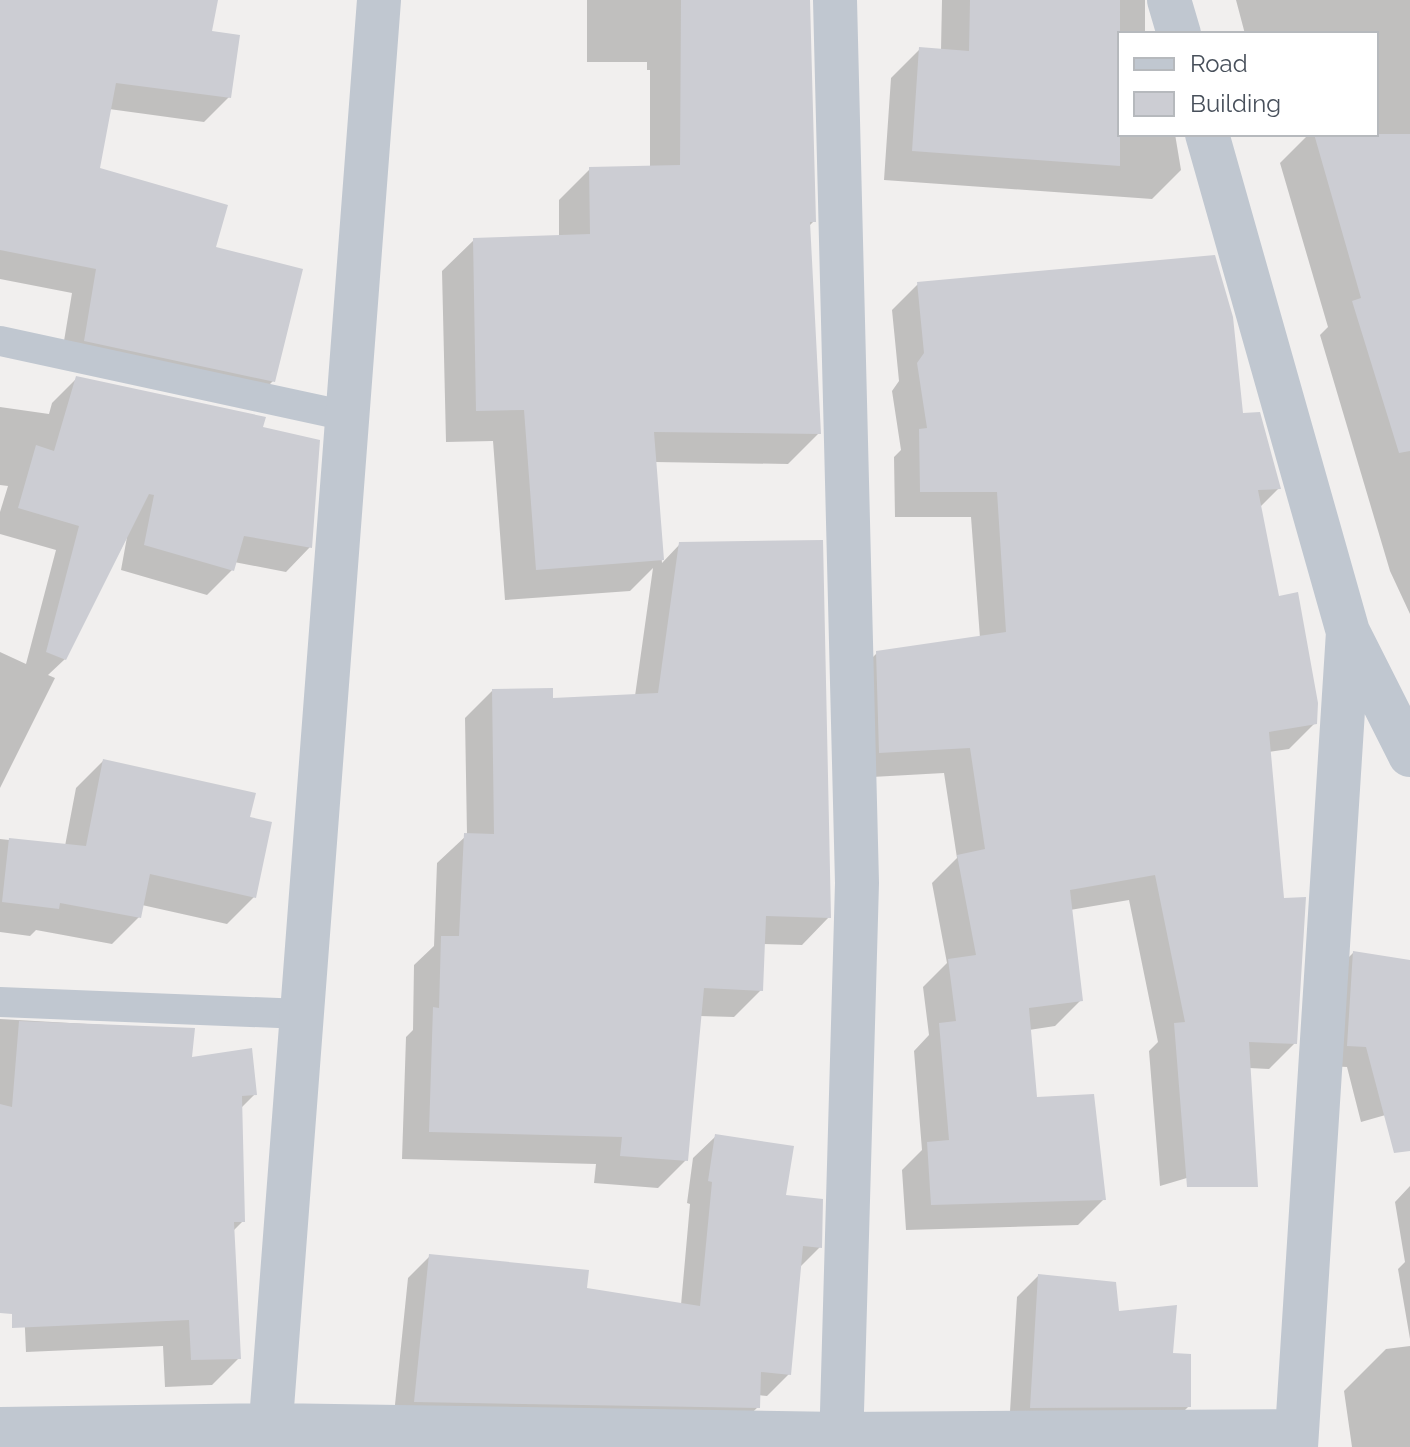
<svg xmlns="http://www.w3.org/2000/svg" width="1410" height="1447" font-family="Raleway,sans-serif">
	<rect width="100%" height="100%" fill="#f1efee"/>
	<path fill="#0003" d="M0 0H216L210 33 229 97 204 122 109 109 98 169 214 248 273 381 248 406 60 365 72 293 0 279Z
		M587 0H808L814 221 809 226 819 433 788 464 654 462 662 563 680 544 829 917 802 945 763 944 761 990 734 1017 699 1016 686 1160 658 1188 594 1183 596 1164 402 1159 406 1037 413 1030 414 965 434 946 437 863 467 835 465 718 492 691 551 700 635 696 653 568 630 591 505 600 493 441 446 442 442 271 474 240 559 237V200L590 169 650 168V70H647V62H587Z
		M942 0H1145V34H1120V134H1175L1181 170 1152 199 884 180 891 78 920 49 941 50Z
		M1236 0H1410V614L1390 571 1320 335 1328 327 1280 163 1309 134H1376V34H1245Z
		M918 284 1242 416 1279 488 1259 508 1277 598 1315 723 1289 749 1269 752 1295 1043 1269 1069 1249 1068 1227 1166 1160 1186 1149 1051 1158 1042 1129 900 1070 910 1081 1000 1055 1026 1029 1030 1035 1099 1104 1199 1078 1225 906 1230 902 1170 922 1150 914 1051 929 1035 923 987 947 963 932 883 957 858 944 773 854 778 851 679 877 653 980 638 971 517H895L894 457 901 450 892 391 899 381 892 310Z
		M77 378 261 428 310 547 286 572 234 562 232 570 207 595 121 570 127 537 65 659 48 675 55 678 0 788V652L26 664 56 550 0 534V512L8 486 0 485V407L49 414 52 403Z
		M103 761 248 818 254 897 227 924 142 905 139 917 112 944 36 930 30 936 0 932V839L65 846 76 788Z
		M1353 953 1410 962V1108L1361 1122 1347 1067 1328 1066 1333 973Z
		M0 1019 193 1030 190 1059 255 1094 240 1109 243 1221 233 1231 239 1358 212 1385 165 1387 163 1346 26 1352 17 1152 0 1235Z
		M716 1136 820 1247 799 1268 789 1374 767 1396 758 1395V1407L735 1429 393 1424 408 1278 430 1256 585 1290 681 1305 690 1204 687 1203 693 1158Z
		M1410 1186V1339L1398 1269 1405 1262 1395 1202Z
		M1038 1276 1118 1313 1171 1355 1189 1406 1168 1427 1009 1428 1017 1297Z
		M1410 1346V1447H1352L1344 1391 1386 1349Z"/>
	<path fill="#cccdd3" d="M0 0H218L212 31 240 35 231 98 116 83 100 168 228 205 216 247 303 269 275 382 84 341 96 269 0 250Z
		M681 0H810L816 222H810L821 434 654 432 664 560 536 570 524 410 476 411 473 238 590 234 589 167 680 165Z
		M970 0H1120V166L912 151 919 47 969 51Z
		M1314 134H1410V451L1399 453 1352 301 1361 298Z
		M1215 255 1233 317 1243 413 1260 412 1281 489 1258 490 1279 596 1298 592 1318 703 1317 724 1269 732 1284 898 1306 897 1297 1044 1249 1042 1258 1187H1187L1174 1023 1185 1022 1155 875 1070 890 1083 1001 1029 1008 1037 1097 1094 1094 1106 1200 931 1205 927 1142 949 1140 939 1023 956 1021 948 959 976 955 957 855 985 849 970 748 879 753 876 651 1006 632 997 492H920L919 429 927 428 917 363 924 353 917 282Z
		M76 376 266 417 263 427 320 440 312 548 244 536 234 571 144 545 154 495 149 494 66 660 46 652 79 526 18 508 36 445 54 451Z
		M823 540 831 918 766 916 763 991 704 988 688 1161 620 1156 622 1137 429 1132 433 1007 439 1008 441 936H459L464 833 494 834 492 689 553 688V698L658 693 679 542Z
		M103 759 256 793 250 817 272 822 256 898 150 874 141 918 60 903 59 909 2 902 9 838 86 846Z
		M1353 951 1410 960V1151L1394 1153 1366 1047 1347 1046Z
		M19 1021 195 1028 192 1057 252 1048 257 1095 242 1096 245 1222H234L241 1359 191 1360 189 1320 12 1328V1314L0 1313V1104L12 1107Z
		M715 1134 794 1146 786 1195 823 1199 822 1248 803 1246 791 1375 761 1372 760 1408 414 1402 429 1254 589 1270 587 1288 700 1306 712 1182 708 1181Z
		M1038 1274 1116 1282 1119 1311 1177 1305 1173 1353 1191 1354V1407L1030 1408Z"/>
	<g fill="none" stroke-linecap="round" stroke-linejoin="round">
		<path stroke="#c0c7d0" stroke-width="30" d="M0 341 347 416
			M0 1002 303 1014"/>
		<path stroke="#c0c7d0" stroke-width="44" d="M835 0 857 883 841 1447
			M1169 0 1179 34
			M1207 134 1348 632 1410 755
			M0 1429 271 1425 841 1434 1296 1431
			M269 1447 379 0
			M1296 1447 1348 632"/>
	</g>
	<rect x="1118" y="32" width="260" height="104" fill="#ffffff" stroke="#b6b9bd" stroke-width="2"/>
	<rect x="1134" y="58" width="40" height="12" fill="#c0c7d0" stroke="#b6b9bd" stroke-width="2"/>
	<text x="1190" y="72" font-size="24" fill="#48505b">Road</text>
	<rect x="1134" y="92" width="40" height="24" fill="#cccdd3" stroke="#b6b9bd" stroke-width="2"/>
	<text x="1190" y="112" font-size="24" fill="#48505b">Building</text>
</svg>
